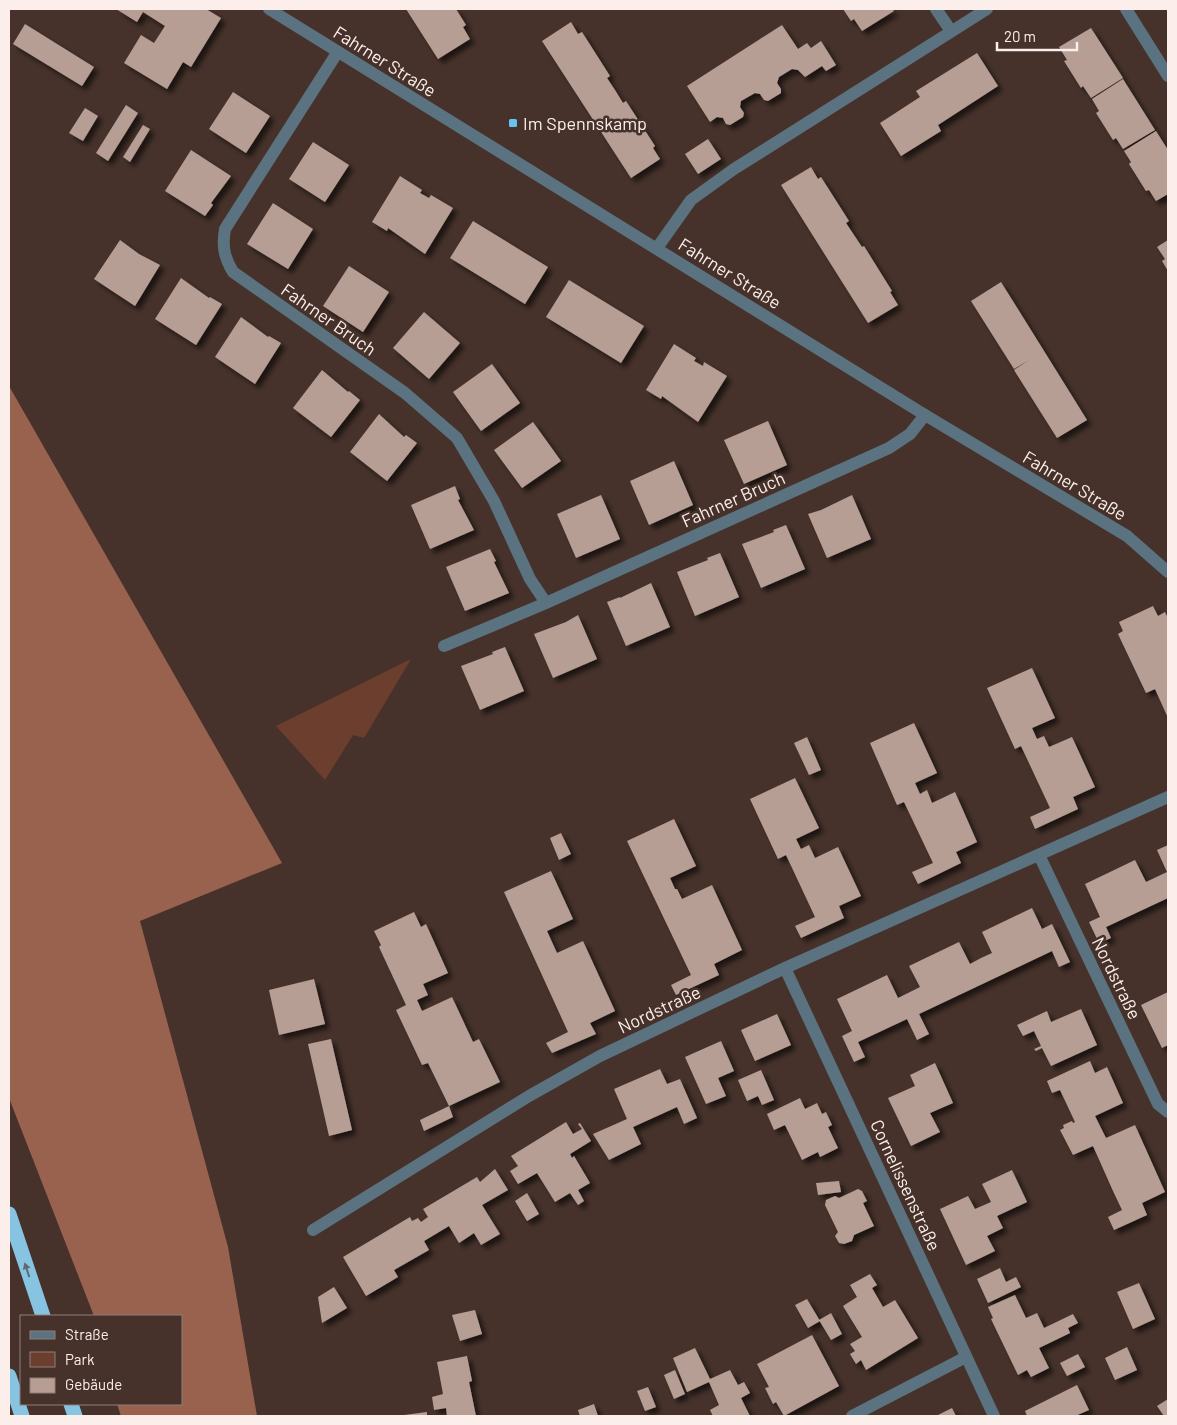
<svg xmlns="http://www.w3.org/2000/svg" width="1177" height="1425" font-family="Barlow,sans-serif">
	<defs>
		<filter id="shadow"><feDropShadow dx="4.5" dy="4.5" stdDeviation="2.5" flood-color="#0009"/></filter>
	</defs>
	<rect width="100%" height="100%" fill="#46322b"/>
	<path fill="#6c3e2e" d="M411 659 364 738 353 735 325 780 276 726Z"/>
	<path fill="#98624f" d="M9 386 282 863 140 921 228 1247 257 1416H121L117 1404H181V1316H94L9 1098Z"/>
	<path fill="#b69e95" filter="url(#shadow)" d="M116 9H206L221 18 191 67 183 62 167 89 124 63 141 35 154 43 165 26 143 12 137 22Z
		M406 9H456L466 25 463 27 470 39 438 59Z
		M843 9H893L894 11 862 31 854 19 851 21Z
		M571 22 578 34 582 32 610 76 607 78 615 90 623 103 626 101 655 146 653 148 660 159 631 178 542 41Z
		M25 24 94 67 82 86 13 44Z
		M782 25 798 49 807 43 811 48 821 41 836 65 826 71 822 66 805 77 798 70 792 69 779 77 777 83 781 89V93L768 101 764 100 760 94 755 93 741 101 740 107 744 113 743 117 730 125 726 124 723 118 717 117 710 122 687 86Z
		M1091 28 1123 78 1091 98 1083 86 1081 88 1064 61 1067 60 1059 47Z
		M977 53 998 86 938 125 941 131 901 156 880 123 920 97 916 91Z
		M1123 79 1155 130 1123 149 1116 138 1113 140 1096 113 1099 111 1092 99Z
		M233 92 270 116 246 153 209 129Z
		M126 105 138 113 108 161 96 153Z
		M85 108 98 116 83 141 69 133Z
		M143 125 150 129 130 162 123 157Z
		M1156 131 1168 150V194L1156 201 1149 190 1146 191 1129 164 1131 162 1124 151Z
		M708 139 721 159 698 174 685 154Z
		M313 142 349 165 325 202 289 179Z
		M191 150 231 176 211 203 213 205 205 216 165 191Z
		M811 167 818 179 821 177 849 221 846 223 862 247 864 246 892 291 890 292 898 305 868 323 781 185Z
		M400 176 422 190 420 193 429 198 431 195 453 208 425 254 388 228 387 231 372 222Z
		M273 203 313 229 288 269 247 244Z
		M473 221 548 267 525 304 450 258Z
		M120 240 139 254 160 265 135 306 94 279Z
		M1168 240V271L1162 261 1165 259 1157 247Z
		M349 266 389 292 363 332 323 306Z
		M181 278 209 298 210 297 222 304 196 345 155 319Z
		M569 280 644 326 621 363 546 317Z
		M1001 282 1087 420 1057 438 1014 370 1029 360 1014 369 971 301Z
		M424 312 460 343 429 379 393 348Z
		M241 317 268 337 269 336 281 343 255 384 215 357Z
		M674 344 696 358 694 361 703 366 704 362 727 376 698 422 662 396 661 399 646 390Z
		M492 364 520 403 481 431 453 392Z
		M322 370 348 392 349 391 360 400 331 437 293 408Z
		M379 414 404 437 406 435 417 443 387 481 350 452Z
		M768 421 787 465 744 484 724 440Z
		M533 422 561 461 522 488 494 450Z
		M674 461 693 505 649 525 630 481Z
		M455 486 460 499 458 500 474 530 430 549 411 505Z
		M601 495 620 539 576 558 557 514Z
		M852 495 871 539 827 558 808 514 821 510Z
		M786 525 805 569 761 588 742 544 774 532 773 530Z
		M490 549 496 561 494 562 509 593 465 611 446 567Z
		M720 553 739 597 695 616 677 572 708 560 707 558Z
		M651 583 670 627 626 646 607 602 620 597V598Z
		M1153 606 1158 616 1165 612 1168 618V718L1155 689 1146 693 1118 634 1123 631 1119 622Z
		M578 615 597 659 553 678 534 634 566 622Z
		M505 647 524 691 480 710 461 666 493 654 492 652Z
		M1032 668 1055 718 1032 728 1037 739 1044 736 1049 747 1072 737 1095 787 1073 797 1078 809 1035 829 1030 817 1050 808 1021 746 1015 749 987 688Z
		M914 723 937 773 915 783 920 794 927 790 932 803 955 792 977 842 956 852 961 863 918 884 912 872 933 863 904 802 897 805 870 743Z
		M807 737 821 770 809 775 794 743Z
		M795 778 819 828 796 839 801 849 809 845 815 858 838 847 861 896 839 906 844 918 801 938 795 926 815 917 786 855 778 859 750 799Z
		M674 819 696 866 670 878 675 889H677L682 899 712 885 742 950 714 964 719 975 676 995 671 985 691 975 627 841Z
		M561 833 571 854 559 860 550 838Z
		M1168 845V898L1106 927 1111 938 1099 943 1089 922 1100 917 1085 884 1135 860 1146 882 1167 872 1157 850Z
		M551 871 573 919 547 931 557 953 583 941 615 1011 590 1023 596 1034 552 1053 546 1043 568 1032 504 892Z
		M1032 908 1042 929 1052 924 1070 962 1059 967 1052 951 919 1014 929 1034 917 1040 907 1019 858 1042 865 1057 854 1062 842 1036 852 1031 837 999 887 975 898 998 920 987 909 966 959 942 970 964 981 958 992 953 982 932Z
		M414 912 421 927 426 924 448 973 423 984 428 995 417 1000 422 1011 452 997 473 1042 479 1039 500 1082 449 1106 428 1063 422 1065 396 1010 406 1005 379 947 381 945 374 931Z
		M314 979 325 1024 279 1035 269 990Z
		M1168 992V1045L1162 1048 1141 1005Z
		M1081 1009 1097 1045 1051 1066 1042 1048 1036 1051 1034 1049 1041 1046 1034 1031 1023 1036 1017 1025 1047 1011 1051 1022Z
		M777 1014 791 1045 755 1061 741 1030Z
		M331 1039 352 1130 329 1136 308 1044Z
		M721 1041 734 1071 718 1078 726 1096 706 1104 685 1057Z
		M1090 1061 1095 1073 1107 1067 1123 1103 1095 1116 1106 1138 1135 1125 1165 1192 1142 1203 1147 1215 1114 1230 1108 1217 1122 1210 1113 1191 1093 1146 1073 1155 1060 1130 1064 1128 1063 1125 1072 1121 1073 1123 1075 1122 1060 1090 1052 1093 1047 1081Z
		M935 1063 953 1103 930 1113 940 1132 911 1146 888 1098 915 1086 910 1075Z
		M660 1069 667 1084 680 1079 697 1118 684 1124 677 1107 633 1127 641 1144 609 1160 593 1134 627 1119 614 1089Z
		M761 1070 774 1100 762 1105 758 1096 747 1101 738 1080Z
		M800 1098 805 1109 817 1103 822 1114 826 1112 832 1125 828 1127 838 1148 820 1157 818 1152 802 1160 785 1125 774 1130 767 1114Z
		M449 1106 453 1117 424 1131 420 1120Z
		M566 1122 573 1134 582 1129 578 1124 580 1123 591 1141 570 1154 572 1158 574 1156 590 1183 578 1190 584 1201 578 1205 570 1193 555 1202 537 1173 518 1184 510 1171 518 1166 511 1156Z
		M495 1169 508 1190 482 1205 500 1234 481 1245 474 1233 459 1243 449 1226 424 1241 429 1250 394 1270 398 1277 366 1296 343 1257 410 1217 412 1221 418 1218 421 1222 428 1217 423 1209 477 1177 480 1182Z
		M1012 1170 1027 1202 997 1216 1003 1228 987 1236 995 1251 966 1265 940 1209 968 1196 975 1209 991 1202 982 1184Z
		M839 1181 841 1192 818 1195 816 1183Z
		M858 1189 862 1191 867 1201 863 1203 874 1226 854 1235 852 1241 844 1244 839 1243 835 1236 838 1232 825 1205 826 1200 835 1196 839 1198Z
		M527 1193 539 1214 527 1221 515 1201Z
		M1000 1268 1006 1282 1016 1277 1021 1287 988 1303 977 1279Z
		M870 1274 877 1285 872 1288 883 1307 895 1300 918 1338 866 1370 861 1360 856 1364 850 1354 855 1351 850 1344 862 1337 843 1306 857 1297 850 1285Z
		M1139 1283 1155 1319 1133 1329 1117 1292Z
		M334 1287 347 1308 322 1323 318 1297Z
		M1015 1295 1026 1318 1037 1313 1044 1328 1073 1314 1078 1323 1068 1328 1070 1333 1039 1348 1049 1368 1031 1377 1027 1370 1018 1375 991 1319 993 1318 988 1307Z
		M807 1299 820 1321 808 1328 795 1305Z
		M475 1310 482 1334 460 1341 452 1315Z
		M831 1313 842 1334 831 1340 819 1320Z
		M812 1335 839 1386 784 1416 776 1402 773 1404 765 1388 769 1387 757 1364Z
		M1127 1347 1137 1370 1115 1380 1105 1358Z
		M695 1348 710 1379 730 1370 738 1385 744 1382 750 1393 741 1398 750 1416H713L710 1410 719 1405 709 1382 687 1392 673 1358Z
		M1078 1354 1085 1367 1067 1376 1060 1363Z
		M467 1356 472 1381 469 1382 476 1416H447L446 1408 434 1410 432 1397 443 1394 437 1362Z
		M675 1370 685 1394 674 1399 664 1375Z
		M1077 1385 1089 1410 1075 1416H1027L1025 1411Z
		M648 1387 656 1407 645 1411 637 1391Z
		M1168 1399V1416H1164L1157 1406Z
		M594 1404 598 1416H580L578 1410Z
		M952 1408 956 1416H936Z
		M427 1412V1416H404V1415Z"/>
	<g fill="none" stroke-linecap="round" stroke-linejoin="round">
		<path stroke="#5b7380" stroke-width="12" d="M936 9 951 31
			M1126 9 1168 76
			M337 53 225 229C222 246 224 257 233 272L405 393 457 438 494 501 530 579 546 603 889 448 910 434 925 415
			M657 248 691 200 734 169 987 9
			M444 646 546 603
			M1039 855 1158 1104 1168 1112
			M785 968 994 1416
			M313 1230 529 1096 600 1056 785 968 1168 797
			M852 1416 966 1357"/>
		<path stroke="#5b7380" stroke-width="12" d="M269 9 925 415 1127 536 1168 572"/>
		<path stroke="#87c4e2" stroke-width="15" d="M9 1214 43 1316
			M9 1376 22 1416
			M71 1404 75 1416"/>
	</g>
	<defs><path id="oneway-solid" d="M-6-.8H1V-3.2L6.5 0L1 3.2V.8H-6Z" transform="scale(1.25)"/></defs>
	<use fill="#606c74" href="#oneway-solid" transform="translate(27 1270) rotate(-108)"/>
	<rect fill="#67c4f0" stroke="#46322b" stroke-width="2" x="508" y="118" width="10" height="10" rx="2.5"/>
	<g text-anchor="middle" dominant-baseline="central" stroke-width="5" stroke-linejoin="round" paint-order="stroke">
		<g font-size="18" fill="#fcefeb" stroke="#46322b">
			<text transform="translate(385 61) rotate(32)">Fahrner Straße</text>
			<text transform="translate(730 273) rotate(32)">Fahrner Straße</text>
			<text transform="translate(329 319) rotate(35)">Fahrner Bruch</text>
			<text transform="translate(1075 485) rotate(31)">Fahrner Straße</text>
			<text transform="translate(733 499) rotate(-24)">Fahrner Bruch</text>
			<text transform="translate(1117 978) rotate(64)">Nordstraße</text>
			<text transform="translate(659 1009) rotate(-25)">Nordstraße</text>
			<text transform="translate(906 1185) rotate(65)">Cornelissenstraße</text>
		</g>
		<g font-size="18" fill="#fcefeb" stroke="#46322b" text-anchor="start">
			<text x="523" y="123">Im Spennskamp</text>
		</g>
	</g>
	<rect width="1177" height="1425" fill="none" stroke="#fcefeb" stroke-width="20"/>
	<rect x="20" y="1315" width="162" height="90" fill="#46322b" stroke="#8f7e78"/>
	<rect x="30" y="1331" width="25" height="8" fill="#5b7380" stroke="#8f7e78"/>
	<text x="65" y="1340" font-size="15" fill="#fcefeb">Straße</text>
	<rect x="30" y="1352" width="25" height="15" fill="#6c3e2e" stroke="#8f7e78"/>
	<text x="65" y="1365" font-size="15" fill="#fcefeb">Park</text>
	<rect x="30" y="1378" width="25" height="15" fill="#b69e95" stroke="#8f7e78"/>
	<text x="65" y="1390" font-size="15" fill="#fcefeb">Gebäude</text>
	<path d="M997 42v8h80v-8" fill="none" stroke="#fcefeb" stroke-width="2.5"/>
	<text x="1004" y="42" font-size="15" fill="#fcefeb" stroke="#46322b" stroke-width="4" paint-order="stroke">20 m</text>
</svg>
